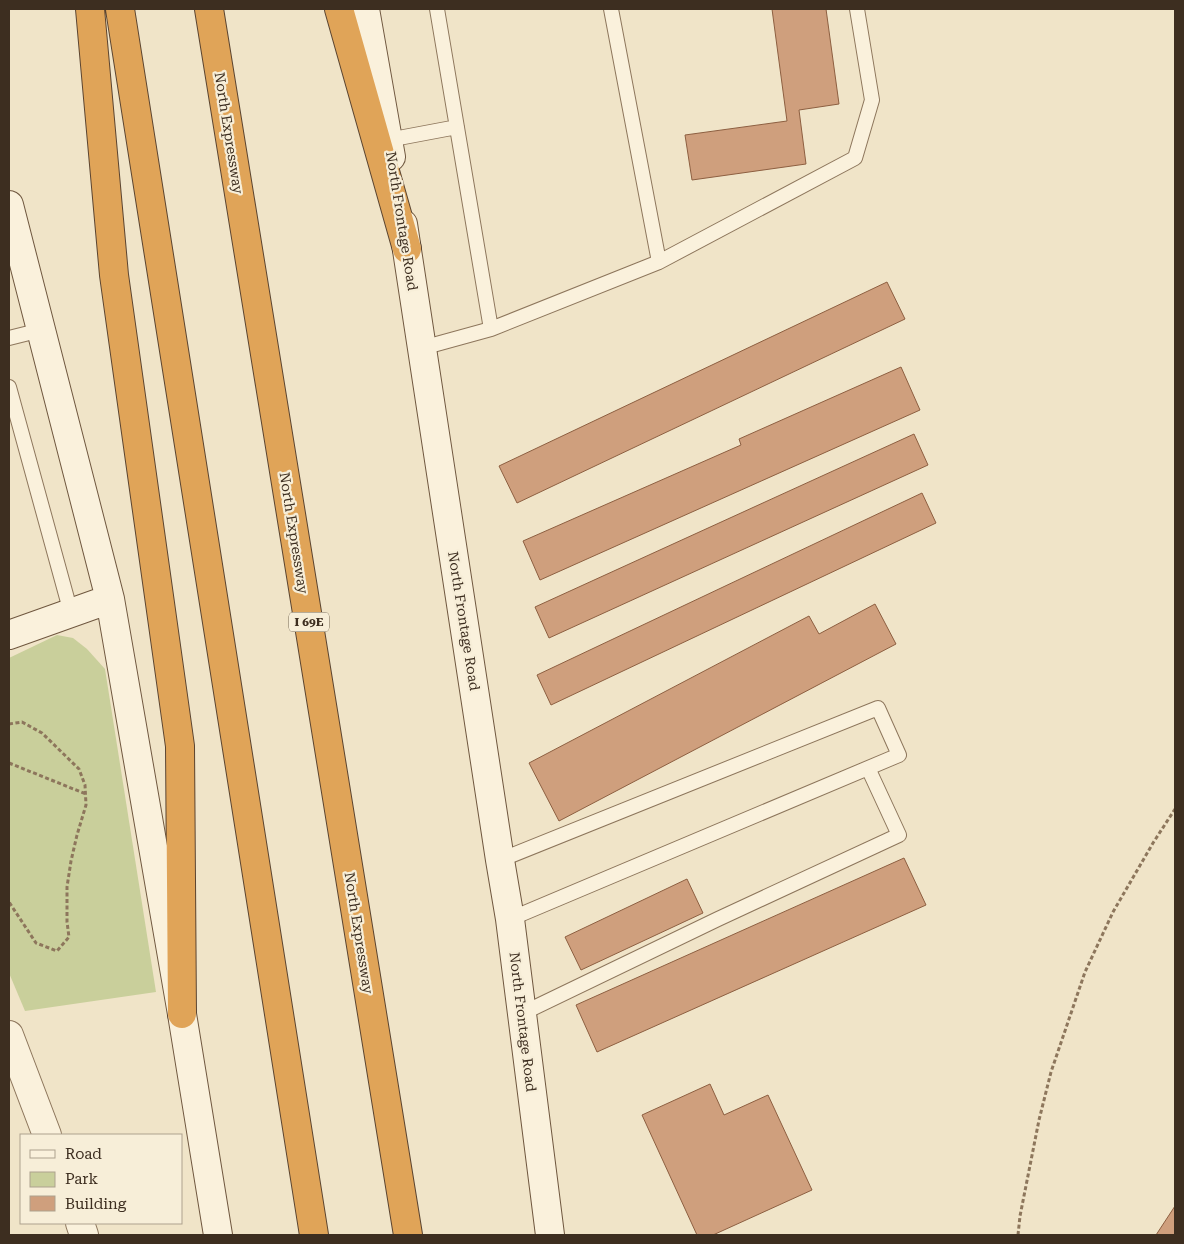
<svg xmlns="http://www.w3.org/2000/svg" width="1184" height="1244" font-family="'Roboto Serif',serif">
	<rect width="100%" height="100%" fill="#f0e4c8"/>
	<path fill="#c9cf9b" d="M57 635 73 638 87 649 105 669 156 992 25 1011 9 973V658Z"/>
	<path fill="#cf9f7d" stroke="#8d5f41" d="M772 9H826L839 104 799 110 806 164 692 180 685 135 787 121Z
		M887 282 905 319 517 503 499 466Z
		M901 367 920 410 540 580 523 541 741 445 739 439Z
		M914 434 928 465 549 638 535 607Z
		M922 493 936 523 551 705 537 675Z
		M875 604 896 644 559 821 529 763 809 616 819 634Z
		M904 858 926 905 597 1052 576 1005Z
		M687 879 703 913 581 970 565 937Z
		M710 1084 724 1115 768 1095 812 1190 713 1235H697L642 1115Z
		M1175 1206V1235H1156Z"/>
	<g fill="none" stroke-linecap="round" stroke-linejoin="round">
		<g stroke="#8d765c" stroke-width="16">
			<path id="lane" d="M437 9 491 329 659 262 611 9
				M388 140 457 127
				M659 262 855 158 872 100 857 9
				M9 338 41 330
				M422 348 491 329
				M9 387 71 613
				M500 860 878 708 899 755 510 919
				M521 1014 718 919 899 835 868 768"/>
		</g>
		<g stroke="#8d765c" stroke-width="30">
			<path id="street" d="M9 1035 47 1135
				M80 1223 84 1235"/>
		</g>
		<g stroke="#6f573f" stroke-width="30">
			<path id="secondary" d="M365 9 391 157
				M9 205 110 599 182 1014 218 1235
				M403 224 500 860 510 919 550 1235
				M9 635 110 599"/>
		</g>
		<g stroke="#5b4430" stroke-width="30">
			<path id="highway" d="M90 9 114 275 180 746 182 1014
				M120 9 314 1235
				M209 9 408 1235
				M339 9 407 249"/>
		</g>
		<path stroke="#8d765c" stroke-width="3" stroke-dasharray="4 2.5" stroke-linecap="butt" d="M9 724 22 722 42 733 79 769 85 785 86 805 77 835 71 861 67 887V922L69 937 57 951 36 943 9 902
			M9 763 86 794
			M1018 1235 1020 1216 1039 1120 1051 1072 1085 972 1113 912 1153 843 1175 809"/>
		<use href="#lane" stroke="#faf1dc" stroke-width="14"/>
		<use href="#street" stroke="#faf1dc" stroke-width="28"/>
		<use href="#secondary" stroke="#faf1dc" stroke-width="28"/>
		<use href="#highway" stroke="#e0a458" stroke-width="28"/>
	</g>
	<g text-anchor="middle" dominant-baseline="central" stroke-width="4.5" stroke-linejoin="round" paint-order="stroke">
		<rect fill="#f7eed8" stroke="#756857" stroke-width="1" x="289" y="612.5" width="40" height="19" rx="4"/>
		<g font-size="12" font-weight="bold" fill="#3d2e20">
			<text x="309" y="622">I 69E</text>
		</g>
		<g font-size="14" fill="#3d2e20" stroke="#f7eed8">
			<text transform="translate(229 133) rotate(81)">North Expressway</text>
			<text transform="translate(402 221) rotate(81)">North Frontage Road</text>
			<text transform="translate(294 533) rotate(81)">North Expressway</text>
			<text transform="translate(464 621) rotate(81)">North Frontage Road</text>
			<text transform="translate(359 933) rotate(81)">North Expressway</text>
			<text transform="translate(523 1022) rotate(83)">North Frontage Road</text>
		</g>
	</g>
	<rect width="1184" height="1244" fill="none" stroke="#3d2e20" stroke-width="20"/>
	<rect x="20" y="1134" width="162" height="90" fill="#f7eed8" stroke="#ada18e"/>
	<rect x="30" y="1150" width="25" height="8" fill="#faf1dc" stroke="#ada18e"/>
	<text x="65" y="1159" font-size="15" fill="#3d2e20">Road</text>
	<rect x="30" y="1172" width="25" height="15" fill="#c9cf9b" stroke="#ada18e"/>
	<text x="65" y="1184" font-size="15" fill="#3d2e20">Park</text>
	<rect x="30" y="1196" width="25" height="15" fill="#cf9f7d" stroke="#ada18e"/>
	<text x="65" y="1209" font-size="15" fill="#3d2e20">Building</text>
</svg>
